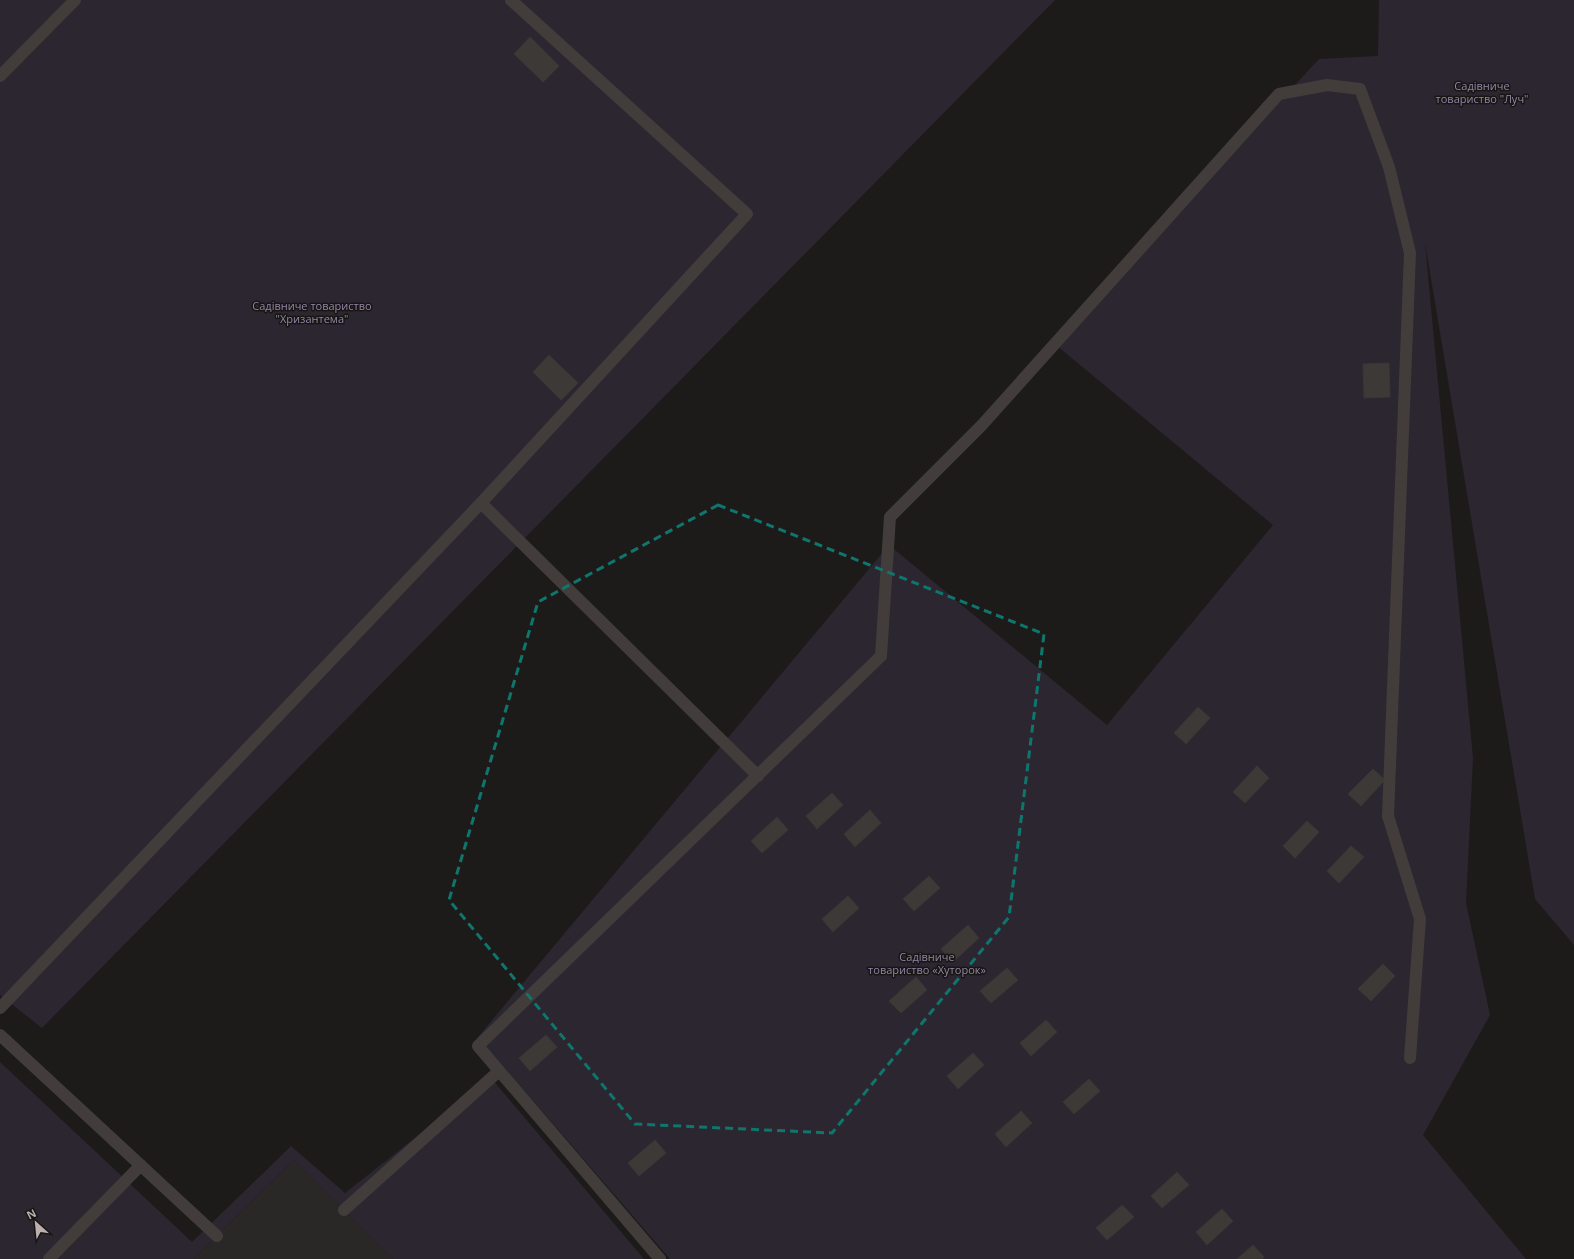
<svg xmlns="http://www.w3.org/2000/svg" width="1574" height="1259" font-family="'Open Sans',sans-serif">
	<rect width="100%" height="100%" fill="#1d1b1a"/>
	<path fill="#2a2826" d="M294 1160 393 1259H193Z"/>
	<path fill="#2c2630" d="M0 0H1055L42 1028 0 995Z
		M1379 0H1574V945L1535 899 1425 243 1473 758 1466 903 1490 1015 1423 1135 1526 1259H670L478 1037 889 545 1107 725 1273 525 1056 345 1319 59 1378 56Z
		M0 1062 192 1242 291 1146 345 1193 491 1078 644 1259H393L294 1160 193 1259H0Z"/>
	<path fill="#3c3937" stroke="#393634" d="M530 37 559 66 543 82 514 54Z
		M549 355 578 383 561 400 533 372Z
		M1389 363 1390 397 1364 398 1363 364Z
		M1198 707 1210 718 1186 744 1174 733Z
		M1257 766 1269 778 1245 803 1233 792Z
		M1373 769 1385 780 1361 806 1348 794Z
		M832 793 843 805 817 829 806 816Z
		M870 810 881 823 855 847 844 834Z
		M777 817 788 830 762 853 751 841Z
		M1307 821 1319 832 1295 858 1283 846Z
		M1351 846 1364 857 1339 883 1327 871Z
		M929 876 940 888 914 911 903 899Z
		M848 896 859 908 833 932 822 919Z
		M968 925 979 938 953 962 941 949Z
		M1383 964 1395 976 1371 1001 1358 989Z
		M1007 968 1018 980 991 1003 980 991Z
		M916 977 927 990 901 1013 889 1001Z
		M1046 1020 1057 1032 1031 1056 1020 1043Z
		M546 1035 557 1047 530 1071 519 1058Z
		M973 1053 984 1065 958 1089 947 1076Z
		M1089 1079 1100 1091 1074 1114 1063 1102Z
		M1021 1111 1032 1123 1006 1147 995 1134Z
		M655 1140 666 1153 639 1176 628 1163Z
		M1177 1172 1189 1185 1162 1208 1151 1196Z
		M1122 1205 1134 1217 1107 1240 1096 1228Z
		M1222 1209 1233 1221 1207 1245 1196 1232Z
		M1253 1245 1264 1257 1262 1259H1237Z"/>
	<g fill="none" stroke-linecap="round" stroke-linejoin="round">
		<path stroke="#423d3b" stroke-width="12" d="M0 76 75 0
			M481 503 758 776
			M0 1008 481 503 747 214 511 0
			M0 1035 217 1236
			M344 1210 499 1071
			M49 1259 141 1165
			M660 1259 478 1046 881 656 890 517 982 425 1279 94 1327 85 1360 89 1389 167 1410 253 1388 816 1420 919 1410 1058"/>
	</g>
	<path fill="none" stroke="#0f766e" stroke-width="3" stroke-dasharray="8 5" stroke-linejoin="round" d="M718 505 1044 634 1009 917 832 1133 635 1124 449 900 538 602Z"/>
	<g text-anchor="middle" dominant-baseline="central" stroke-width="3" stroke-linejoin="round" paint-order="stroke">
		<g font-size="11" fill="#9585a6" stroke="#181615">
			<text x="1482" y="85">Садівниче<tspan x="1482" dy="13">товариство "Луч"</tspan></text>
			<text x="312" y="305">Садівниче товариство<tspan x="312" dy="13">"Хризантема"</tspan></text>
			<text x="927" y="956">Садівниче<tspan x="927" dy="13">товариство «Хуторок»</tspan></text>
		</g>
	</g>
	<g transform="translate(36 1223) rotate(333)" stroke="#181615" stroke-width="3" paint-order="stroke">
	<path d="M0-3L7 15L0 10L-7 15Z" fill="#bcafad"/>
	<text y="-6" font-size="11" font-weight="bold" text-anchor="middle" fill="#bcafad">N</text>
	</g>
</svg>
